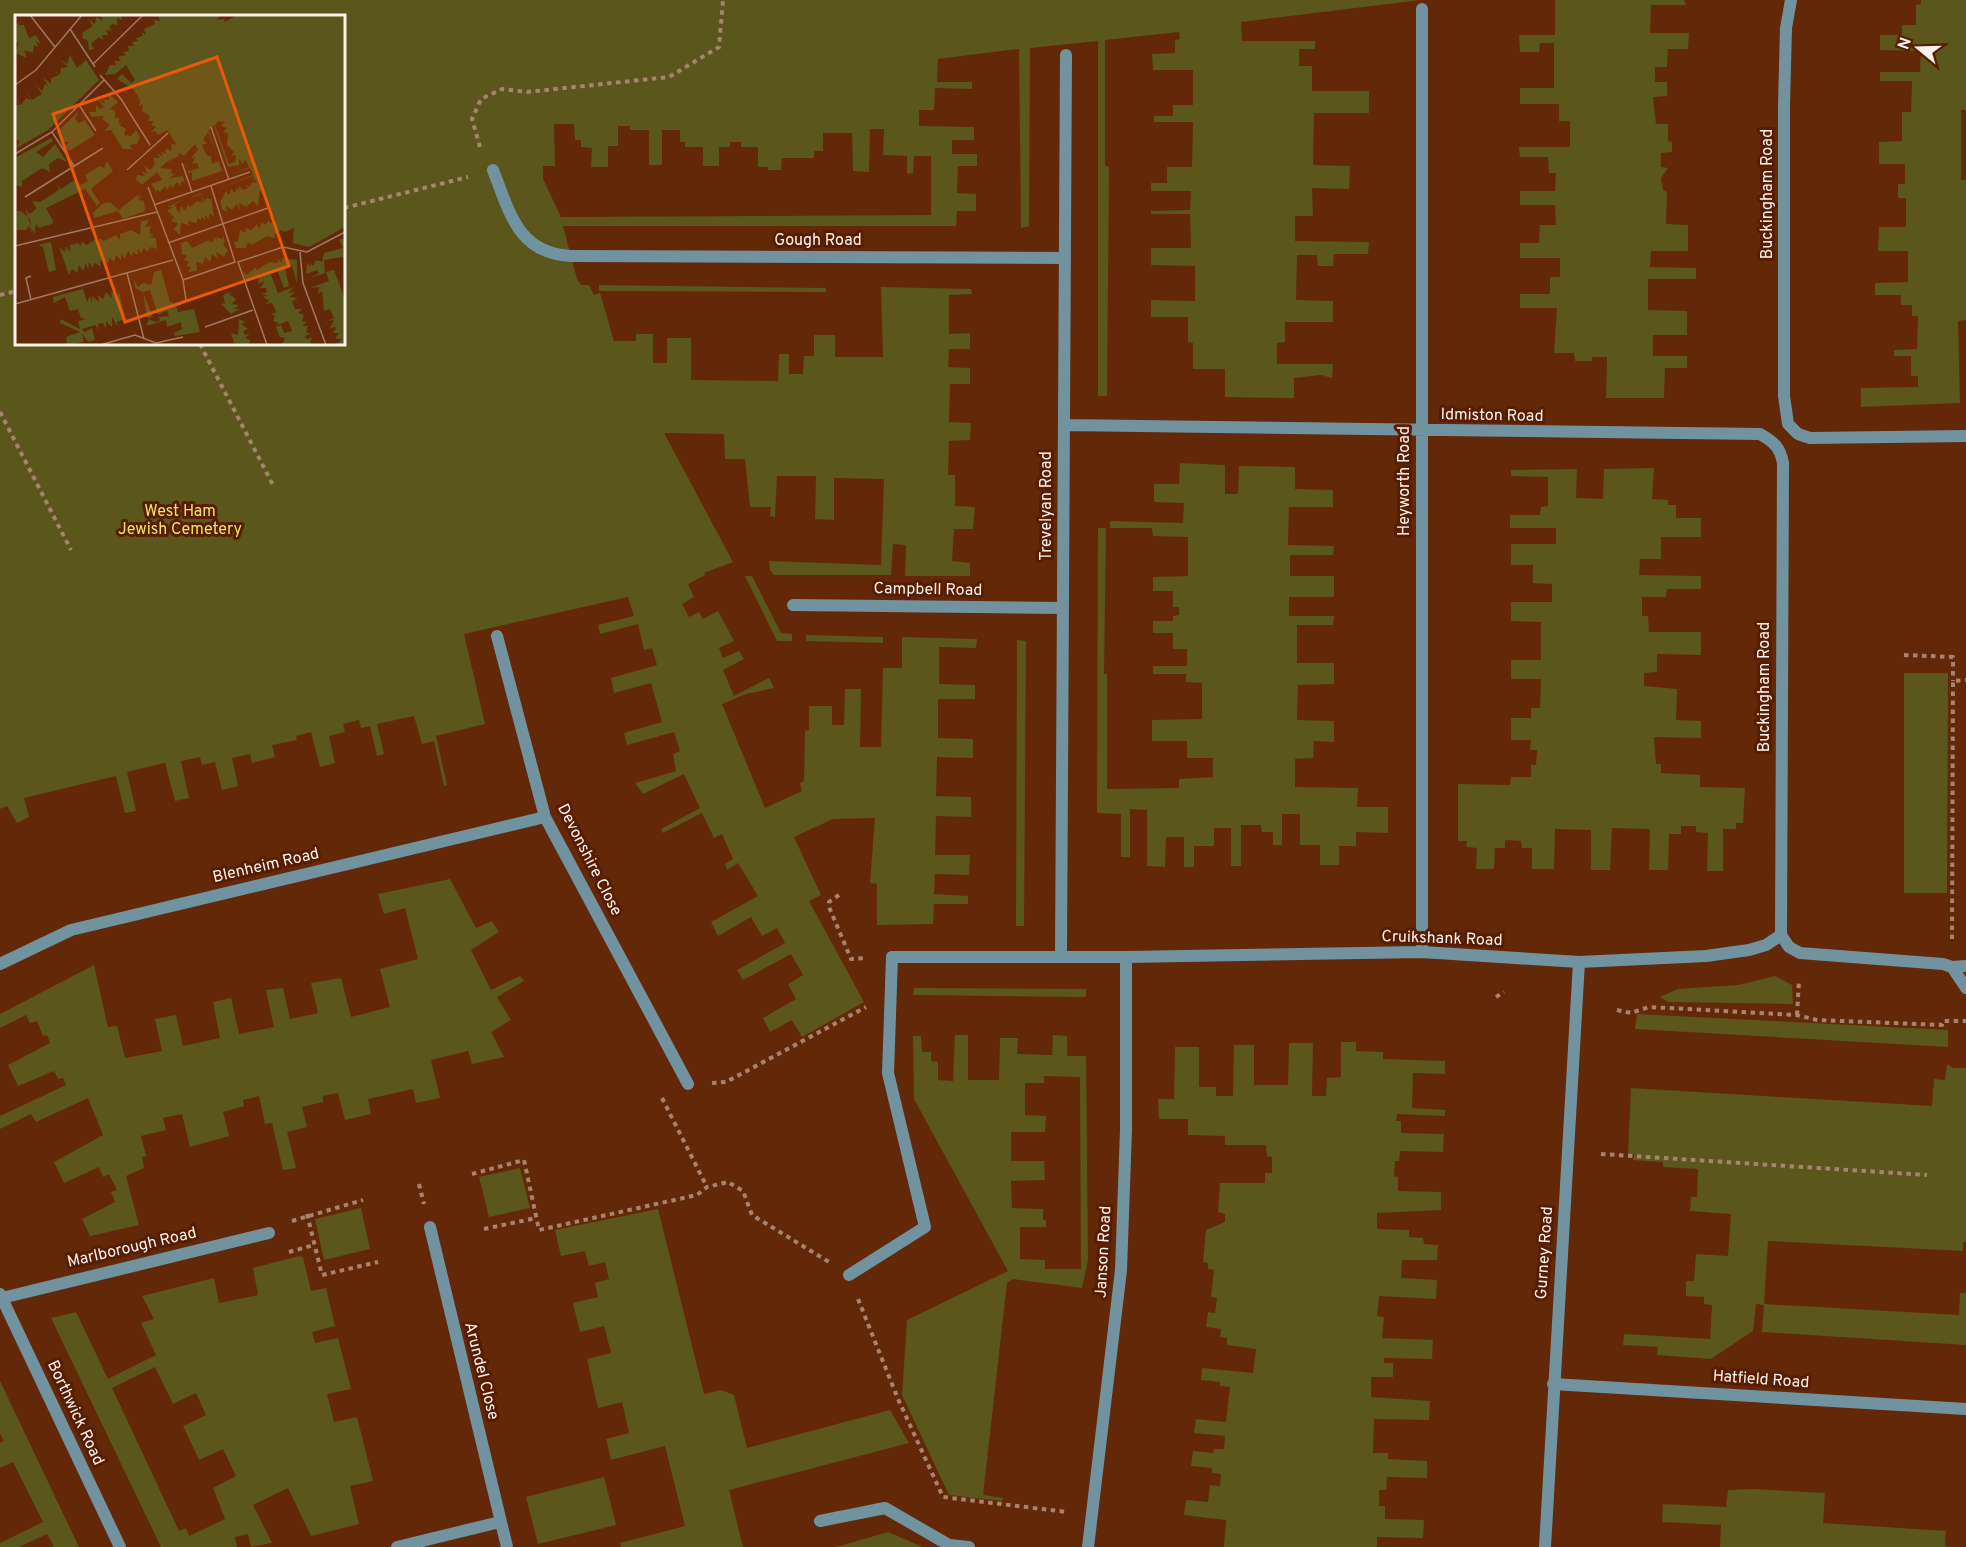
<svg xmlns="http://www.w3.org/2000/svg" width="1966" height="1547" font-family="Overpass,sans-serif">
	<rect width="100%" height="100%" fill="#632808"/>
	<path fill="#5b561b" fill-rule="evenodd" d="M0 0H1420L1241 22 1242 41H1315V49H1299V66H1312V91H1369V113H1314L1313 165 1350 166 1349 189 1312 188 1313 216H1295V241L1369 242 1368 254H1334L1333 266H1318L1317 255H1297L1296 300 1333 301V322H1285V342L1277 343V364H1333L1332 378 1321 375 1294 378V398L1225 397V369H1193V343L1188 342V317H1151V300L1195 301V266L1151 265V248H1191L1190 214H1151V211L1190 210 1191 191H1151V183H1167V167H1192L1193 122H1154V116H1173V105H1193V70H1153L1152 54 1175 53V40L1180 39 1179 32 1105 40V166L1109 167 1107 396H1098V41L1030 48 1029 226 1021 228 1019 49 938 59 937 82H972V89L935 88 934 110H919V126L974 127V140H952V154H977V166H958L957 193 976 194V211H957L956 226H563L577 279 581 285H589L594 295 600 293 614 341H636V334H653V363H667V338H691V380L778 381 779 354H789V374H803L804 356H814V335H835V357H883L881 287 971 289 972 294 949 295V334L970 333V349H949L948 367 970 368V384H950L949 422 971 423 970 440 949 441 948 475H955V506L975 507 973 529H954L952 561 970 563V576H905L906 545 893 544 891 575H774L770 570 769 561 881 565 884 479 834 478V520L815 519 816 476H777L775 517 770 516 771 507H750L745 459H725L724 434 664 433 733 562 704 573 705 575 688 584 694 597 682 604 689 617 699 612 703 619 718 611 734 641 719 648 723 658 739 651 744 659 723 670 734 696 769 678 774 688 746 694 722 704 765 808 802 791 800 783 804 781 805 731 809 730V706H832V725H844L845 689H861L860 747H881L883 668H902V637L977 639 976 648 939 647V684L975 685V699H938V738L973 739V758L937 757 936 796 971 797V817L936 816 935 855H970L969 875 935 874 934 894 968 896V904H934L933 924 877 925V884L870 883 875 818 833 819 794 837 821 895 809 901 864 1002 802 1037 792 1020 770 1032 763 1018 796 999 788 984 803 975 791 954 743 980 737 970 785 943 777 928 762 936 751 917 718 936 711 922 758 896 738 863 727 870 725 864 733 859 722 834 714 838 702 813 663 833 661 829 700 808 684 774 643 794 635 783 676 771 673 754 680 751 674 732 627 745 624 733 662 722 651 683 614 693 611 678 657 665 652 648 644 650 638 624 600 634 598 625 634 616 628 597 464 634 485 724 436 736 447 785 444 786 434 741 422 744 414 716 377 724 384 754 377 756 370 726 361 728 359 720 343 724 345 732 329 736 335 763 320 767 311 732 296 736 297 740 272 745 275 757 252 763 250 754 232 758 238 786 222 790 215 762 202 765 200 757 181 761 189 798 175 801 165 763 127 772 136 811 125 813 116 776 24 798 29 817 17 823 7 806 0 809ZM16 16H344V344H16ZM554 124H574L575 140H581V147L592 148 591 167H608V146H618V126H630V130H649V165H662V130H680V142H685V147H703V166H719V147H730V142H741V147H758V167H768V170H781L782 158H814V151H823V133H852L853 171 869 172 870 129H884L883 155 907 156V174L913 173 914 156H931V215L561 217 543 179V166H555Z
		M1555 0H1684L1686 5H1651L1650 33H1689L1688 49H1668L1667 67H1655V82H1667V96L1653 97 1656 124H1668V141L1672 142V152L1661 153V167L1668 168 1661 178 1663 190 1667 192 1666 224 1688 225V251H1651L1650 267 1696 268V279H1648V310L1687 311V335H1653V356H1687V368H1665L1664 398H1606L1607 357H1592V361H1575L1574 353H1554L1557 308H1520V294H1550V277H1560V258H1520V243H1539L1540 225H1556L1555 205H1520V191H1555L1556 173H1549L1548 157H1520L1519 147H1570V121H1559V104H1520V88H1554V43H1540L1539 52H1520L1519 35H1555Z
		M1921 0H1966V110H1961V180H1966V320L1958 321 1960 403 1861 407V388L1918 387V376H1911V356H1894V350L1917 349 1918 316H1912V305H1901V295H1875V283L1908 282V251H1878L1879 227H1906V198H1898V184H1905V164H1879V142L1902 141V112H1911L1912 81H1880V72H1920L1921 51 1880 50V35H1902V25H1916V5L1921 4Z
		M599 285 826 288V292L599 291Z
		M1180 463 1225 465V494H1238L1239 466 1295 467V489L1333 490V507H1289L1288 545 1334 546 1333 555H1290V576H1334V597H1289V616H1334L1333 625H1297V663H1334V684L1298 685 1297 720 1334 721V742L1314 741 1313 758 1295 759V787L1358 788 1357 807H1388V833L1356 832V846H1339V865H1320V845H1300V814H1282V845H1273V832H1262L1261 825H1241V866H1231V828H1214V846H1194V867H1184V837H1166L1165 867 1147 866V810L1130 809V857H1121V814L1097 813 1098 528H1106L1104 674H1107V789L1179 788V779L1213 777V758H1187V741H1152V720L1202 719V683L1186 682V674H1153V666H1187V649H1173V633H1153V621H1173V616L1179 615V607H1173V591H1153V577L1188 576V537L1153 536 1152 528H1110V521L1183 523 1184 503 1154 502V484H1179Z
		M1654 468 1652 499 1668 500V505H1676V518H1701V537H1661V559H1640L1639 575 1701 576V589H1667L1666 597H1642V616H1648L1649 632H1701V655L1657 654V672L1644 673V686L1677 689 1676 720 1701 721V738L1654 737 1656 764H1661V773L1700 775V787L1745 788 1743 823H1736V829H1723V871H1707L1708 833 1696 832V826H1681V834H1669L1668 870H1649L1650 829 1612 828 1610 870H1591V830L1555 829 1554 869H1532V848H1522L1521 841 1505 840V848H1495L1494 869H1476L1477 848 1466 847 1467 841H1458V784L1510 785 1511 777H1531V765H1536L1537 750H1530L1531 740H1511V718H1531V708H1540L1541 679H1511V660H1541V622L1511 621V602H1552V584L1533 583V565H1511V544H1556V528H1510V515H1540L1541 507 1548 506V477L1511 476V470L1577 469 1576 498 1603 499 1604 469Z
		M745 576H752L781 633 792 634V641H777Z
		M806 635 883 637V643L806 641Z
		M1017 640 1026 641 1024 926H1016Z
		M1904 673H1948L1947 893H1904Z
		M450 879 476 928 492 921 499 932 471 950 491 990 520 976 524 981 497 997 511 1020 491 1032 504 1057 472 1064 468 1051 431 1060 440 1098 416 1103 413 1089 368 1099 371 1114 345 1120 338 1093 323 1096V1102L302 1107 307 1127 287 1132 296 1168 283 1170 272 1123 265 1124 259 1096 243 1100 244 1106 223 1112 229 1136 190 1147 182 1114 163 1118 166 1130 141 1136 146 1156 142 1157 144 1168 126 1176 139 1225 90 1236 82 1219 115 1202 111 1192 117 1190 109 1174 103 1177 99 1167 64 1183 54 1162 103 1135 88 1098 36 1122 31 1114 0 1129V1116L66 1085 63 1078 58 1079 54 1071 18 1086 8 1065 50 1043 47 1035 43 1036 37 1021 30 1023 26 1015 0 1028V1014L94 965 108 1027 117 1026 125 1058 162 1051 155 1019 176 1015 183 1046 220 1038 213 1002 231 998 239 1034 274 1027 266 990 283 988 290 1019 318 1013 311 983 341 978 351 1017 390 1007 380 969 418 959 405 908 384 914 378 894Z
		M1775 976 1792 985 1793 1004 1668 1002 1660 997 1678 989 1738 985Z
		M914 988 1086 989V997L913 995Z
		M1637 1014 1948 1030V1047L1635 1029Z
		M955 1035H968V1080H999L1000 1038H1018L1017 1054 1052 1055 1053 1035 1067 1036V1056H1086L1088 1260 1082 1288 1013 1279 1007 1283 983 1495 1003 1498 1002 1501 949 1495 902 1395 907 1320 1008 1271 914 1099 913 1036H921L922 1052H931V1061L938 1062V1080L953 1081ZM1044 1076 1080 1077 1081 1269H1045V1260L1020 1259V1227H1046V1220H1043V1209L1012 1208 1011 1181 1045 1180 1044 1161H1011V1132H1045L1046 1116 1025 1115V1083H1044Z
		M1341 1042H1356V1051L1383 1052V1059L1445 1061V1074L1413 1073 1412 1108 1445 1110V1116L1397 1114 1396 1121H1401V1133L1444 1134 1443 1152 1400 1151 1399 1161H1395L1394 1176 1398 1177V1191L1441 1192V1210L1377 1213V1229L1409 1230V1237L1423 1238 1424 1244 1438 1245 1437 1260H1402L1401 1278 1437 1280 1436 1299 1379 1296 1377 1316 1384 1317 1382 1338 1433 1340 1432 1359 1384 1358V1363H1393V1377H1371V1397L1430 1401 1429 1420 1374 1419 1373 1453H1388V1459L1427 1461V1478L1387 1477 1386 1490H1379V1506H1385V1519L1424 1520 1423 1538 1377 1537V1547H1224L1226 1520 1184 1515 1186 1500 1208 1502 1210 1485 1220 1486 1221 1474 1212 1473V1468L1191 1466 1193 1451 1213 1453 1214 1449H1224L1225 1436 1194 1433 1196 1419 1226 1422 1230 1387 1220 1386V1382L1201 1380 1202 1368 1253 1373 1256 1349 1227 1345V1338L1220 1337 1221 1329 1206 1327 1208 1312 1215 1313 1217 1298 1211 1297 1214 1270 1208 1269V1263L1203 1262 1206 1230 1225 1222V1214L1218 1212 1220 1183H1265V1173H1272V1157L1267 1156 1266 1145H1225V1136L1188 1135V1119H1159L1158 1099H1174L1175 1047H1199V1087H1216V1096H1233L1234 1045H1254V1085H1288L1289 1043H1313L1312 1096H1326L1327 1078 1341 1077Z
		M1947 1064 1953 1068H1966V1242H1963V1251L1768 1241 1764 1304 1959 1315 1960 1293H1966V1345L1762 1332 1764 1305 1756 1304 1753 1331 1711 1359 1657 1355 1658 1347 1623 1345 1624 1334 1710 1339 1712 1305 1704 1304V1297L1686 1296V1281H1694L1696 1254 1728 1256 1731 1214 1690 1211 1691 1197H1697L1698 1169 1663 1167V1162L1633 1160 1634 1154H1628L1631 1088 1932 1106 1934 1079 1945 1080Z
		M520 1168 530 1208 489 1217 479 1177Z
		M361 1208 370 1249 324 1260 315 1219Z
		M658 1209 704 1394 721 1390 734 1395 747 1448 890 1410 909 1443 729 1490 743 1547H621L620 1543 685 1526 665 1446 611 1460 606 1439 629 1433 622 1402 598 1408 587 1359 611 1353 604 1326 580 1332 573 1303 598 1297 595 1283 609 1279 605 1262 589 1266 585 1251 561 1256 555 1230Z
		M299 1256 303 1257 311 1291 326 1288 335 1326 312 1332 315 1343 338 1338 351 1389 327 1394 334 1422 357 1417 373 1481 350 1486 359 1524 311 1536 288 1488 253 1505 272 1543 251 1547 248 1534 235 1537 237 1547H161L51 1318 76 1312 108 1379 156 1355 141 1323 154 1319 142 1296 214 1278 219 1303 258 1295 253 1268ZM155 1367 173 1404 196 1393 206 1415 183 1426 199 1460 223 1449 236 1476 213 1488 225 1519 189 1536 186 1528 179 1531 112 1388Z
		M0 1381 79 1547H54L47 1534 19 1547H0V1543L43 1522 13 1462 0 1468V1443L4 1441 0 1434Z
		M604 1477 616 1525 538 1544 526 1497Z
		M1753 1489 1825 1493 1823 1523 1946 1531 1945 1546 1953 1547H1720L1721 1525 1662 1522 1663 1504 1726 1507 1728 1490Z
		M888 1532 923 1547H836Z"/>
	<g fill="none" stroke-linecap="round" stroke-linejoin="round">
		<path stroke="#a78370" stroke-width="4" stroke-dasharray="4.5 4.5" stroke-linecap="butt" d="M480 147 472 119 481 99 502 89 527 92 669 77 719 47 723 0
			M344 208 468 177
			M0 295 16 291
			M200 344 274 487
			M0 412 71 550
			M1904 655 1953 657V681
			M839 895 829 902V907L851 959 867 958
			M1952 939 1953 681 1966 680
			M1496 997 1504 992
			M1617 1010 1631 1013 1649 1007 1797 1015 1817 1020 1942 1025 1943 1021H1966
			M1797 1015 1799 980
			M712 1083 726 1082 866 1007
			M662 1098 707 1187
			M1601 1154 1927 1175
			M472 1174 524 1160 539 1230 697 1195 707 1187 728 1182 743 1191 752 1215 829 1262
			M419 1184 424 1204
			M307 1214 322 1275 378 1262
			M292 1221 363 1200
			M484 1229 536 1218
			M289 1252 314 1245
			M858 1299 898 1399 943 1497 1067 1512"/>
		<path stroke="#7193a0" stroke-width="12" d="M493 170C510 213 518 254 572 256
			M1952 967 1966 966
			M849 1275 925 1227 888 1073 892 957
			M820 1521 885 1508 949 1545 969 1547"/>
		<path stroke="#7193a0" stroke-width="12" d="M1791 0 1786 28 1784 105V396L1788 424 1798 434 1810 438 1966 436
			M1422 9V952
			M572 256 1065 258
			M1064 425 1760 434C1774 442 1780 447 1783 463L1781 935
			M793 605 1063 608
			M497 636 545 817 688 1084
			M892 957H1126L1422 952 1579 962 1706 956 1749 950 1766 945 1781 935 1789 947 1800 953 1943 964 1952 967 1966 988
			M1061 957 1066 55
			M0 964 71 930 545 817
			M430 1227 507 1547
			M0 1294 120 1547
			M2 1298 269 1233
			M1553 1384 1966 1409
			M397 1547 500 1522
			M1088 1547 1121 1270 1126 1130V957
			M1545 1547 1579 962"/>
	</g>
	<g text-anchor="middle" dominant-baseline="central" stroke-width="6" stroke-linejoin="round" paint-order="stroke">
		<g font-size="16" fill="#faf2ef" stroke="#571d00">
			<text transform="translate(1768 194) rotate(-90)">Buckingham Road</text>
			<text x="818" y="241">Gough Road</text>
			<text transform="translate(1492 416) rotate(1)">Idmiston Road</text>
			<text transform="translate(1405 481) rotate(-90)">Heyworth Road</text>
			<text transform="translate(1047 506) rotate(-90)">Trevelyan Road</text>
			<text transform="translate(928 590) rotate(1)">Campbell Road</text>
			<text transform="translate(1765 687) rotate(-90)">Buckingham Road</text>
			<text transform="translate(589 860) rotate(63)">Devonshire Close</text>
			<text transform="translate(266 866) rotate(-13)">Blenheim Road</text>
			<text transform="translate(1442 939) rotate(2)">Cruikshank Road</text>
			<text transform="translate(132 1248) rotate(-13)">Marlborough Road</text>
			<text transform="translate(1104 1252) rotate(-87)">Janson Road</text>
			<text transform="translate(1545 1253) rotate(-86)">Gurney Road</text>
			<text transform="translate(481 1371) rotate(76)">Arundel Close</text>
			<text transform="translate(1761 1380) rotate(4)">Hatfield Road</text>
			<text transform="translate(75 1413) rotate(65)">Borthwick Road</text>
		</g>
		<g font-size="16" fill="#efe45f" stroke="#571d00">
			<text x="180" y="512">West Ham<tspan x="180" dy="18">Jewish Cemetery</tspan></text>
		</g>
	</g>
	<g transform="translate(15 15)">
		<rect width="330" height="330" fill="#632808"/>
		<path d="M86 0H107V5L102 3V10L97 9 94 12 97 16 91 15 93 20H87L88 25 84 22 76 29 79 34 74 35 73 26 67 23 68 17 78 11 73 4 80 9 81 2 88 6ZM143 0H205L202 5 209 4 210 7 222 0H330V212L294 232 278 228 279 213 270 217 265 215 263 221 259 218 260 223 252 221 237 230 234 227 236 232 233 227 231 233H221L219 227 223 226 225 215 230 218 231 213 236 215 242 209 244 214 247 207 250 210 254 205 255 208 261 206 245 175 243 191 238 186 231 192 224 188 225 197 222 189 217 195 211 191 212 197 207 194 205 187 211 176 214 180 216 174 220 178 222 172 224 176V171L228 175 233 173 231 169 235 172 237 167 242 168 238 161 201 174 238 160 235 153 216 160 234 152 230 144 228 149 224 144V150L213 152 199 110 193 116H194L202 140 193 117 188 125 192 128 187 130 192 141H196L197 149 204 146 207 156 177 166V157L174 158 169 145 174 156 184 153 182 148 177 149 180 142 176 143 183 135 180 129 169 141 163 137 164 141 155 145 158 149 154 145 145 153 157 154 156 158 160 159 155 163 168 161 170 169 167 166 165 171 162 167 157 173 156 169 152 175 150 171 145 177 142 174V178L136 169 147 165 142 157 127 170 121 165 122 160 130 161 126 156 132 159 130 151 135 155 140 150 138 143H145L142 138 148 142 146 136 150 139 151 133 156 136 157 129 162 130 152 115 143 120 140 116 135 118 141 112 136 110 139 106H133L135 101 127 96 128 89 124 91 125 84 121 86 124 83 118 74 102 64 107 59 116 68 120 65 111 50 100 59 90 60 95 50H101L99 46H106L103 42 111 40 108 37 114 36 113 31H119L117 27 123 26 121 23 128 21 126 17 131 20 129 14 140 9 139 5 145 6ZM203 106 210 107 206 111 212 113 208 117 213 119 212 130 219 137 216 141 221 140 220 147 214 149 200 110ZM2 1V9L6 6 3 10H9L14 23 21 20 26 30 21 26 23 32 19 30 18 38 9 35 12 43 0 38 4 27 0 28ZM55 40 62 53 71 45 84 65 33 115 0 134 5 127 0 123V90H5L0 81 6 90 11 83 16 85 11 75 17 85 27 79 20 69 27 76 30 69 33 71 28 62 36 69V63L44 60 36 53 45 60 46 53 53 52 44 44 52 49ZM93 78 103 87 95 94 100 96V103H105L103 108H107L105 110 111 114 109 120 116 121 121 115 125 122 122 129 115 130 117 134H108L96 115 89 116 95 110 87 104 90 101 77 102 74 97H81V90L85 94 89 92 82 83 90 89 88 84 94 85ZM64 96 60 104 64 108 70 105 80 120 54 136 50 131 54 127H48L42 117ZM36 123 38 126 21 137 28 142 40 129 52 147 43 143 34 149 35 157 27 153 7 166V172L1 170 0 143ZM92 146 98 156 76 174 85 188 82 191 70 174 31 193 39 208 24 213 21 209 19 220 10 194 14 199 18 197 21 193 17 186 25 187 44 175 43 170 46 174 61 164 66 170 73 166 70 160 85 151 89 153ZM126 177 122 182 127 181 123 184 129 186 130 196 108 204 103 196 79 203 78 198 87 189 95 187 104 195ZM186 178 190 187 191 183 196 184 199 202 195 198 193 204 190 199V205L186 201V206L183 203 181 208 173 206 174 210 166 208 165 220 159 214 163 208 156 206 159 202 152 196 158 192H152ZM187 179 188 188 182 186 175 192 173 189 170 196 166 191 164 199 159 188ZM0 196H6L15 204 17 219 14 210 11 215H0ZM134 205 130 212 136 211 134 218 139 220 134 222 141 223 142 234 136 232 137 236 135 232 133 237 129 233 126 239 123 233V240L118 237 117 242 113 236 110 244 106 238V245L101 240 99 247 94 243 93 249 89 245 85 246 86 251 79 248 78 253 74 247 73 255 71 248 68 256 64 250 62 258 57 254 54 260 44 232 50 237 51 231 55 237V230L64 228 65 232 67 227 72 230 81 224 82 229 85 223 89 226 101 220 105 225V219L116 215 125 220 126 206ZM208 220 210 227 208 230 213 235 209 242 201 237 203 244 197 239 195 247 190 242 188 249 181 247 182 256 173 257 176 252 171 251 174 247 169 245 172 241 167 239 166 228 172 226 177 233 194 225 197 228 200 222 203 227 201 222 208 224ZM327 223 330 227V245L327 242 309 245 310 258 295 263 304 258 302 255 291 259 292 248 296 252 294 247 298 251 301 245 307 247 309 238 328 233 324 225ZM36 227 41 255 34 257 28 232 23 230ZM267 243 282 245V268L277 251 270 253 274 271 269 273 262 255 255 257 263 278 279 272 273 278 280 277 274 282 283 283 277 286 280 294H287L283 298 289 300 287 306 292 307 287 311H293L291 318H296L290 321 292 324 297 322 295 329H300L297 330H267L270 323 265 322 261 312 266 310 269 318 277 316 273 306 259 311 264 308 258 306 260 300H255L261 297 257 288 250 289 254 286 248 282 252 280 246 279 252 277 251 273H245L250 266 243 269 244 262 231 265 227 255 232 260 241 252 242 255 254 247 263 248V244L267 248ZM146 255 155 287 160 288 163 297 179 294 185 317 160 321 159 318 167 314 166 307 152 312 151 305 131 311 134 304 140 307 145 306 144 302 154 301 152 295 143 300 135 275 128 277 138 302 132 303 128 277 120 273 119 264 123 272 128 268 136 270 139 257ZM319 255 330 284V330L322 329 327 324H320L324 318H318L322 312 315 313 319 305 313 306 319 303 315 294 309 296 307 276 303 279 304 272 295 273 314 266 311 257ZM68 274 72 287 75 281 77 288V281L84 287 83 280 88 284 91 277 97 283 96 276 103 281V274L111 305 102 306V311L97 302V312L91 306V314L88 308 83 309V316L81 310 66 314 70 317 77 313 80 325 73 327 67 318 69 327 52 330 51 322 65 317 45 308 46 304 65 314 63 306 71 304 66 303 63 294 55 296 50 282 39 288 38 282ZM218 276 214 279 221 284 217 289 224 290 219 294H225L216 299 206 289 210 288 208 280ZM224 304 231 307 226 309 233 314 228 316 230 320 235 319 230 323 235 325 234 330 219 328 216 318 223 320Z" fill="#5b561b" fill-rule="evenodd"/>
		<path fill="none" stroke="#9f7964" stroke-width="1.5" d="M15 0 40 32M55 14 80 52M78 49 128 0M85 60 106 84 135 130M0 70 21 55 67 0M64 90 81 116M196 112 214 165M37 117 59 151M0 139 37 117 89 65M167 148 177 177M112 155 153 118M133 172 168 265 171 285 162 290M10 182 88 133M139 190 235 157M153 228 253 193M0 231 142 197M285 237 288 268 311 330M112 258 129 324M16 261 11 263 16 285M168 265 220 247 196 171M0 289 158 245M190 312 238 295M85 330 120 320 141 328 168 322M252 330 223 247 268 232 292 237 330 217"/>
		<path fill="#e8590c" fill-opacity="0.15" stroke="#e8590c" stroke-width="3" d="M202 42 274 251 110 307 38 99Z"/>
		<rect width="330" height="330" fill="none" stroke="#faf2ef" stroke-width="3"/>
	</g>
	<g transform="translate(1918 48) rotate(289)" stroke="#571d00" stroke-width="4.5" paint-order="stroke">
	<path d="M0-4.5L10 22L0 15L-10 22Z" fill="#faf2ef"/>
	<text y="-9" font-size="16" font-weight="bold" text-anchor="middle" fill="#faf2ef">N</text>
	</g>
</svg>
